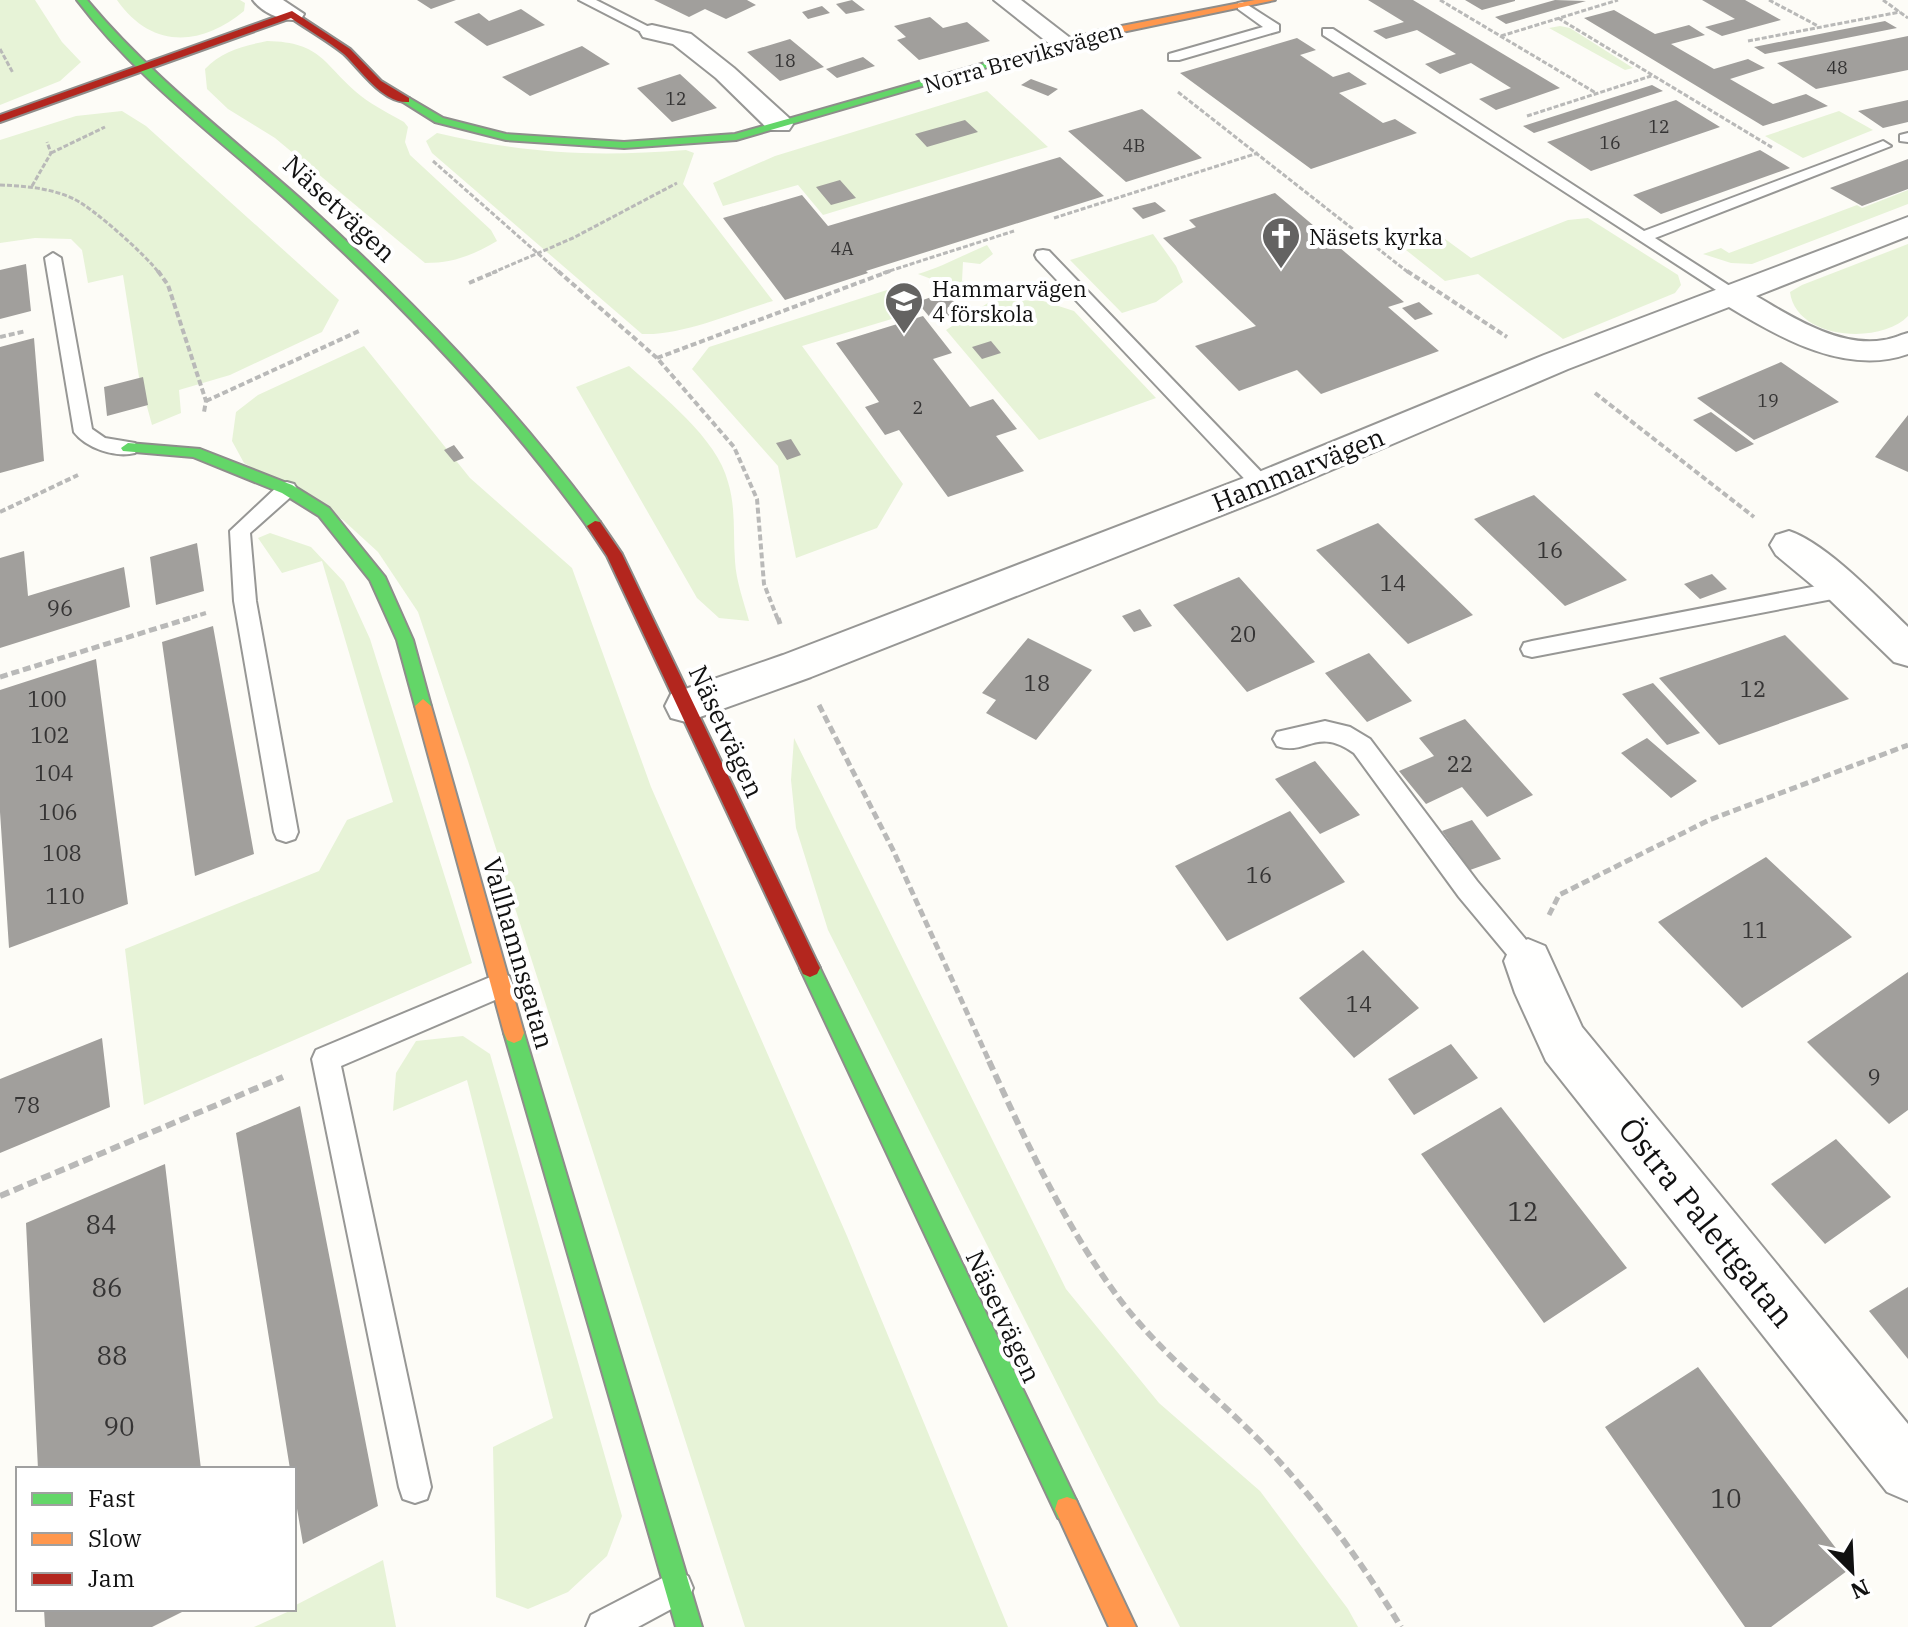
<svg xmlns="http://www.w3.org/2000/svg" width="1908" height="1627" font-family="'IBM Plex Serif',serif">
	<rect width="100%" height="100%" fill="#fdfcf7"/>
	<path fill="#e7f3d7" d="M0 0H35L62 42 81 62 60 81 0 105Z
		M117 0H240L245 3 244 11C201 47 151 49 117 0Z
		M1560 26 1570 28 1633 68 1625 70 1549 28Z
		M267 41C323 42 323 65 361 96 374 106 390 114 404 122L408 127 405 142 410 155 491 230 497 241C473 255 454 263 425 263L275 138 228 109 207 89 205 69C222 51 243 46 267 41Z
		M987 91 1048 147 823 215 798 185 723 206 713 183 775 156Z
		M122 111 146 126 339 300 322 332 230 375 179 390 181 413 152 425 139 377 123 275 88 283 82 250 71 239 35 238 0 243V140L76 116Z
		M1839 111 1873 130 1803 158 1765 136Z
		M437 133C526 154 595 157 686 150L694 153 683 184 773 301C735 312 682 336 642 334L432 153 426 141Z
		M1908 190V204L1752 264 1731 263 1703 254 1721 248 1729 253 1857 205 1862 208Z
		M1588 218 1678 275 1681 285 1675 293 1563 339 1478 274 1445 281 1406 250 1441 236 1471 258 1568 220Z
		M1153 234 1176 266 1183 282 1156 302 1122 313 1070 260Z
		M1908 244V316C1881 345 1796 340 1790 292L1802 285Z
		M987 245 993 254 980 264 963 262 962 281 976 283 979 287 963 291 918 274C942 267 963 255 987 245Z
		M887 290 907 310 895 318 802 346 903 484 877 528 796 558 778 466 692 369 709 347Z
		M994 299 1043 301 1074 311 1156 398 1039 440 946 330Z
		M364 346 470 478 572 568 651 787 847 1236 1008 1627H745L468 761 418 612 378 552 343 520 244 463 232 441 236 412 258 395Z
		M629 366C662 396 717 438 728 482 736 508 733 534 735 561 736 581 744 602 749 621L719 618 697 598 576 387Z
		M270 533 311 547 344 582 370 639 472 963 144 1105 125 949 319 871 347 820 393 802 322 561 282 573 258 538Z
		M794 738 1066 1289 1159 1403 1260 1491 1348 1609 1358 1627H1180L828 930 796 828 791 780Z
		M463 1036 490 1054 622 1516 607 1556 568 1592 528 1609 496 1597 493 1447 553 1418 467 1080 393 1111 396 1073 416 1041Z
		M383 1560 396 1627H254L294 1609V1606Z"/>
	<path fill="#a19f9c" d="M417 0H456L431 9Z
		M654 0H747L756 5 726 19 705 9 689 17Z
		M852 0 865 10 846 14 836 4Z
		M1368 0H1413L1560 88 1496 110 1479 99 1511 88 1471 63 1440 74 1425 64 1456 54 1417 30 1386 39 1373 31 1404 22Z
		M1465 0H1515V1L1482 10Z
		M1555 0 1586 1 1506 24 1495 17Z
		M1702 0H1745L1781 20 1722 36 1705 27 1735 19Z
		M822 6 830 13 808 19 802 12Z
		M521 9 545 25 487 46 454 22 479 13 489 21Z
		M1614 10 1655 34 1689 25 1705 35 1671 44 1714 69 1748 59 1765 68 1730 79 1773 104 1806 94 1828 106 1763 126 1584 18Z
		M930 17 943 28 967 22 990 41 919 60 897 40 906 37 894 26Z
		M1885 21 1897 28 1765 54 1754 47Z
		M1908 36V70L1816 89 1777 63Z
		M1297 38 1316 50 1300 55 1333 77 1349 72 1367 84 1339 93 1383 123 1395 119 1417 133 1311 169 1180 73Z
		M790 39 824 67 780 81 747 52Z
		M582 46 610 64 530 96 502 77Z
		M863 57 875 66 837 78 826 69Z
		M680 74 717 108 672 122 637 88Z
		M1031 79 1058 89 1048 96 1021 85Z
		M1652 85 1663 91 1534 133 1523 126Z
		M1676 100 1720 127 1591 171 1547 142Z
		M1908 100V122L1883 128 1858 111Z
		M1142 109 1202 158 1126 182 1068 131Z
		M965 120 978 132 927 147 915 134Z
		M1760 150 1790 168 1661 214 1633 195Z
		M1060 157 1104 196 866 271 868 273 785 300 723 218 802 195 828 226Z
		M1908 159V189L1862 206 1830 188Z
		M840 180 856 198 831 205 816 187Z
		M1275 193 1404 302 1388 307 1439 351 1321 394 1297 370 1239 391 1195 346 1256 326 1163 238 1196 227 1189 220Z
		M1155 202 1166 211 1143 219 1132 208Z
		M26 264 31 311 0 319V270Z
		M946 292 962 311 933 321 917 302Z
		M1419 302 1433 314 1415 320 1402 308Z
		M923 316 952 353 933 359 970 407 993 399 1017 429 996 436 1024 471 948 497 899 430 885 435 865 407 879 402 836 343Z
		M34 338 44 461 0 473V347Z
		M991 341 1001 353 982 359 972 347Z
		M1781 362 1839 402 1754 440 1697 398Z
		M143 377 148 405 107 416 104 387Z
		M1711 412 1754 444 1736 452 1693 420Z
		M1908 415V472L1875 457Z
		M791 439 801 455 787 460 776 443Z
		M454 445 464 458 454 462 444 450Z
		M1534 495 1627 580 1565 606 1474 519Z
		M1378 523 1473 615 1408 644 1316 550Z
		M197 543 204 591 156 605 150 557Z
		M24 551 28 596 124 567 130 607 0 648V558Z
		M1712 574 1727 589 1700 599 1684 584Z
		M1239 577 1315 662 1247 692 1173 605Z
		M1140 609 1152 626 1134 632 1122 616Z
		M213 626 254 854 195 876 162 642Z
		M1785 635 1849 699 1719 745 1659 678Z
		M1028 638 1092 670 1036 740 986 713 996 700 982 693Z
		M1369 653 1412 701 1367 722 1325 673Z
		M96 659 128 904 9 948 0 812V690Z
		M1653 683 1700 733 1667 745 1622 694Z
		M1465 719 1533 795 1487 817 1462 787 1426 804 1399 771 1434 756 1419 738Z
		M1647 738 1697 781 1671 798 1621 753Z
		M1315 761 1360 815 1320 834 1275 779Z
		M1290 811 1345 882 1227 941 1175 866Z
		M1472 820 1501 859 1470 870 1442 831Z
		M1766 857 1852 937 1742 1008 1658 922Z
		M1363 950 1419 1008 1354 1058 1299 998Z
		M1908 972V1110L1889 1124 1807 1042Z
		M102 1038 110 1107 0 1153V1079Z
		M1451 1044 1478 1078 1414 1115 1388 1079Z
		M300 1106 378 1506 303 1544 294 1491V1469H290L236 1133Z
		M1501 1107 1627 1268 1544 1323 1421 1154Z
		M1836 1139 1891 1197 1825 1244 1771 1184Z
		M165 1164 201 1469H38L26 1223Z
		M1908 1287V1359L1869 1311Z
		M1698 1367 1851 1568 1771 1627H1745L1605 1427Z
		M44 1609H188L152 1627H45Z"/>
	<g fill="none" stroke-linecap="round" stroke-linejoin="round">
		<g stroke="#979795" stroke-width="4">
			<path id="lane" d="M579 0H596L659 32 647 35Z
				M1243 2 1279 25V31L1179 60H1169V54L1263 27 1238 9V3Z
				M1323 29H1333L1644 231 1878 143 1883 141 1891 146 1655 238 1736 290 1739 294 1736 298 1730 299 1323 35Z
				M1908 133V142L1900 141V135Z
				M1043 250 1049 251 1269 480 1272 485 1269 490H1255L1037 259 1035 255 1037 251Z
				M53 253 61 258 92 429 105 438 135 443 138 448 135 453C115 458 86 448 74 432L45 258Z
				M287 482 294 484 297 489 294 494 250 533 256 601 298 832 295 839 286 842 277 839 274 832 234 601 230 531 280 484Z
				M1843 581 1850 583 1854 589 1850 595 1843 597 1532 657 1524 655 1521 649 1524 643 1532 641Z
				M1325 721 1350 727 1370 739 1477 881 1537 953 1541 961 1537 969 1528 973 1519 969 1459 897 1354 753C1316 726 1307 756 1277 746L1273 739 1277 732Z
				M500 973 509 976 513 985 509 994 341 1066 431 1487 427 1499 415 1503 403 1499 399 1487 312 1059 316 1050Z
				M676 1571 688 1576 693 1588 688 1600 638 1627H586L591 1615Z"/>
		</g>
		<g stroke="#979795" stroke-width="4">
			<path id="street" d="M253 0H283L304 14 301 19C285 23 262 13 253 0Z
				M994 0H1021L1078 44 1074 49H1056Z
				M652 25 691 34 734 68 789 118 793 124 789 130H769L716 78 673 44 643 37 640 32 643 27Z
				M1908 217V236L1756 296C1792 317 1840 348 1884 340 1892 339 1900 335 1908 333V354C1847 376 1780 338 1729 307L1568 369 1275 494 811 677 686 722 671 718 665 706 671 694 783 655 1249 476 1544 355Z
				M1789 531C1826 543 1879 599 1908 627V666L1894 662 1829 599 1776 555 1770 545 1776 535Z
				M1528 939 1545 946 1582 1027 1908 1424V1501L1887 1492 1546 1061 1515 993 1504 961 1511 946Z"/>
		</g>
		<g stroke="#8e8d8b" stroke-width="4">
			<path id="fast" d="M77 0H87C151 77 230 136 304 202 413 301 513 404 600 522V530H590C502 408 399 301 287 200 215 135 136 78 77 0Z
				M1010 56 1019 58 736 140 624 148 506 140 435 122 400 100 409 98 443 118 506 134 624 142 735 134Z
				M128 443 200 449 292 485 329 508 385 577 413 640 431 706 429 711 423 713 415 706 397 640 370 580 319 516 282 493 193 457 123 451 121 448Z
				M810 959 817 962 1076 1500 1079 1509 1076 1518 1067 1521 1058 1518 800 968 803 962Z
				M514 1023 521 1026 524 1033 702 1627H676L504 1033 507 1026Z"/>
		</g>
		<g stroke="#8e8d8b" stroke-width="4">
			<path id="slow" d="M1255 0H1275L1103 36 1014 61 1009 58 1101 30Z
				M423 699 431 706 524 1033 521 1040 514 1043 507 1040 504 1033 415 706Z
				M1067 1497 1076 1500 1136 1627H1109L1055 1509 1058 1500Z"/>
		</g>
		<g stroke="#8e8d8b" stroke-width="4">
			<path id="jam" d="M292 11 350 49 381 81 409 98V102C383 104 361 70 344 54 328 41 308 30 291 18L0 122V115Z
				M595 521 600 522 622 554 817 962 820 968 817 974 810 977 803 974 607 556 587 526Z"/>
		</g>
		<path stroke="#b9b9b8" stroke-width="3" stroke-dasharray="5 2" stroke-linecap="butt" d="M1440 0 1596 93
			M1769 0 1818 26
			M1883 0 1908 18
			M1558 18 1773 148
			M1501 36 1618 0
			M1748 41 1900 12
			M0 49 13 73
			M1178 92 1409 273
			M1527 116 1651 76
			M51 153 105 127
			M433 161 560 273
			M0 185C25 186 51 188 74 199 93 208 146 255 159 273
			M32 186 51 153 47 142
			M1054 218 1258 153
			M492 273 573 238 677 183
			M883 273 1014 231"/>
		<path stroke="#b9b9b8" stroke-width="4" stroke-dasharray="6 3" stroke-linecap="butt" d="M158 271 168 285 206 401 204 412
			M558 271 657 358 734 447 757 499 764 584 778 620
			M1407 271 1507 337
			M469 283 497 271
			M0 337 26 331
			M657 358 890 271
			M1595 393 1754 517
			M206 401 359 331
			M0 512 78 475
			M183 620 206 613"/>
		<path stroke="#b9b9b8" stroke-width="5" stroke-dasharray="8 4" stroke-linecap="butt" d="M778 618 780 624
			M0 677 190 618
			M819 705 893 850 990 1063
			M1549 915 1559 895 1709 820 1908 745"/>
		<path stroke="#b9b9b8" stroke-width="6" stroke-dasharray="10 5" stroke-linecap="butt" d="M989 1061C1028 1146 1070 1237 1128 1310 1168 1359 1218 1398 1262 1443 1316 1499 1361 1561 1401 1627
			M0 1196 283 1077"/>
		<use href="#lane" fill="#fffffe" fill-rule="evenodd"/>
		<use href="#street" fill="#fffffe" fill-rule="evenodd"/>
		<use href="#fast" fill="#63d668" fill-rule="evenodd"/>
		<use href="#slow" fill="#ff974d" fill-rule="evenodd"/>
		<use href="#jam" fill="#b3261e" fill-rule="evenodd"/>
	</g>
	<defs>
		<g id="church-pin" transform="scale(2)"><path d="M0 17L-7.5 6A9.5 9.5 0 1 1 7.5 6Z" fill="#646362" stroke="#fff"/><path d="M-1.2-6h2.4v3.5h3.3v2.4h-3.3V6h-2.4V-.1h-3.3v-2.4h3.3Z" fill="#fff"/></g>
		<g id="school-pin" transform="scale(2)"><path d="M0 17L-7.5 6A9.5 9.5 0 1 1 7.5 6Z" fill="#646362" stroke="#fff"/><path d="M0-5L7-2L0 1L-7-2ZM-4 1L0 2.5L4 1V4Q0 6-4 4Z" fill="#fff"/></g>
	</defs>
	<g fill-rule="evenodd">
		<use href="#church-pin" x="1281" y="236"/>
		<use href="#school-pin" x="904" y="301"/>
	</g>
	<g text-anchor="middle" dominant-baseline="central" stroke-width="8" stroke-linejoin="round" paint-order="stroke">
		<g font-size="18" fill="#353434">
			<text x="785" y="60">18</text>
			<text x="1837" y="67">48</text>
			<text x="676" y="98">12</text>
			<text x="1659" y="126">12</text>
			<text x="1610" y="142">16</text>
			<text x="1134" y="145">4B</text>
			<text x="842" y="248">4A</text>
			<text x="1768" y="400">19</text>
			<text x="918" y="407">2</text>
		</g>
		<g font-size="22" fill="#111" stroke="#fff">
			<text transform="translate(1023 57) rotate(-16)">Norra Breviksvägen</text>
		</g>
		<g font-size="22" fill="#111" stroke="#fff" text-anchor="start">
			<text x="1309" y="236">Näsets kyrka</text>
			<text x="932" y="288">Hammarvägen<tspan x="932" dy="25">4 förskola</tspan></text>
		</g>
		<g font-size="22" fill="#353434">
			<text x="1550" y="549">16</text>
			<text x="1393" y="582">14</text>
			<text x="60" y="607">96</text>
			<text x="1243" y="633">20</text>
			<text x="1037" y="682">18</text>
			<text x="1753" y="688">12</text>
			<text x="47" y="698">100</text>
			<text x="50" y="734">102</text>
			<text x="1460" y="763">22</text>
			<text x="54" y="772">104</text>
			<text x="58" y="811">106</text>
			<text x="62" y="852">108</text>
			<text x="1259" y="874">16</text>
			<text x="65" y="895">110</text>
			<text x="1755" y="929">11</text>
			<text x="1359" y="1003">14</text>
			<text x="1874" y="1076">9</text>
			<text x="27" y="1104">78</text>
		</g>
		<g font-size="26" fill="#111" stroke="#fff">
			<text transform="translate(340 208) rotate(43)">Näsetvägen</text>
			<text transform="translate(1298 469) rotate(-22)">Hammarvägen</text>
			<text transform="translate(727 731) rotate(65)">Näsetvägen</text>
			<text transform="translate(519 953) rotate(74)">Vallhamnsgatan</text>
			<text transform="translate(1004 1316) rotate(65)">Näsetvägen</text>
		</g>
		<g font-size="26" fill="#353434">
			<text x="1523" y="1211">12</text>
			<text x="101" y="1224">84</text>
			<text x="107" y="1287">86</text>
			<text x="112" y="1355">88</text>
			<text x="119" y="1426">90</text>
			<text x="1726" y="1498">10</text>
		</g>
		<g font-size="32" fill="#111" stroke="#fff">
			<text transform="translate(1707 1222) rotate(51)">Östra Palettgatan</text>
		</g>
	</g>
	<rect x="16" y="1467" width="280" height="144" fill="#ffffff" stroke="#a0a0a0" stroke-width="2"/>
	<rect x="32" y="1493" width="40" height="12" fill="#63d668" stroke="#a0a0a0" stroke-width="2"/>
	<text x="88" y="1507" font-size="24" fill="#111111">Fast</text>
	<rect x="32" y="1533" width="40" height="12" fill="#ff974d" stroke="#a0a0a0" stroke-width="2"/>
	<text x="88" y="1547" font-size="24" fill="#111111">Slow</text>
	<rect x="32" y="1573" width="40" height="12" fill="#b3261e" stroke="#a0a0a0" stroke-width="2"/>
	<text x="88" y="1587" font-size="24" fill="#111111">Jam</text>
	<g transform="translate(1852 1571) rotate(156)" stroke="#ffffff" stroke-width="6" paint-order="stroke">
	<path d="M0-6L14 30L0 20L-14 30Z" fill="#111111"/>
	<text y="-12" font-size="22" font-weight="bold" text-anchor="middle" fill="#111111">N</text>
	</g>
</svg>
